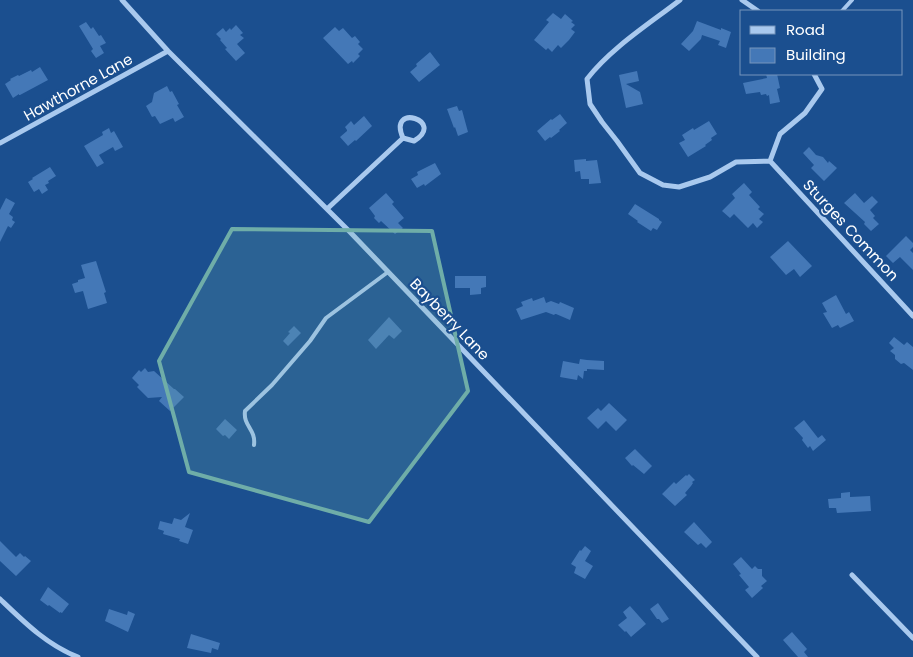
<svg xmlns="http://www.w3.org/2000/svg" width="913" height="657" font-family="Poppins,sans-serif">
	<rect width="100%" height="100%" fill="#1b4f8f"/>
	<path fill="#4478b7" d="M553 13 561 19 565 14 573 21 571 22 575 25 571 29 575 32 569 40 561 48 558 45 552 52 548 48 546 50 534 40 549 22 546 20Z
		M697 21 721 30V28L731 32 726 48 718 45 720 41 702 35 701 39 689 51 681 44 693 31Z
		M86 22 91 29 93 27 99 36 101 35 106 43 100 46 104 53 96 58 91 51 93 49 79 26Z
		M236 25 243 33 240 35 244 38 237 44 245 53 236 61 225 49 227 48 220 40 221 39 216 34 223 28 226 32 230 28 231 30Z
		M335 27 339 31 343 28 352 38 355 36 360 42 358 44 363 49 358 54 360 56 353 63 352 61 348 64 323 38Z
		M430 52 440 65 419 82 410 72 417 66 416 64Z
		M40 67 48 80 20 95H19V94L13 98 5 84 11 80 10 79 18 75 19 76 31 70 32 72Z
		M637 71 639 81 626 84 640 92 643 104 626 108 619 75Z
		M766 74H777L780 88 777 89 780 102 770 104 769 95 767 96 766 94 761 95 760 92 746 94 743 83 767 78Z
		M167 86 170 92 172 91 179 104 177 105 184 117 175 122 173 118 160 124 155 116 152 117 146 106 152 102 154 93Z
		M457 106 459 111 462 110 468 132 458 136 455 127 454 128 447 109Z
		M560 114 567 123 559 130 560 131 551 138 550 137 545 141 537 131 551 119 552 120Z
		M364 116 372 126 356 141 355 140 348 146 340 137 347 131V130L345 127 351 121 354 125Z
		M709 121 717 134 711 138 712 140 705 145 706 146 688 157 679 143 685 140 682 135 693 128 694 130Z
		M109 128 111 133 114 131 123 147 115 151 113 147 99 155 104 163 97 167 84 146 103 135 102 132Z
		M809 147 816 155 823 157 828 163 829 161 837 168 824 181 811 168 814 165 803 153Z
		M586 159V161L597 160 601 183 589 184V179H581L580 171 575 172 574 160Z
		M435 163 441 174 425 186 424 184 417 188 411 179 418 175 417 172Z
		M50 167 56 176 48 181 49 183 45 185 48 190 42 194 39 189 34 192 28 182 33 179 32 178Z
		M744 183 752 192 749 195 760 207 758 209 764 214 759 219 763 222 757 228 753 223 748 228 734 214 730 218 722 211 735 198 732 194Z
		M386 193 394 202 392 204 404 218 398 223 403 228 395 234 381 221 379 223 374 218 375 216 369 208Z
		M855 193 864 203 872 196 878 202 870 210 875 216 873 218 879 224 871 231 864 224 865 222 844 203Z
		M6 198 15 203 9 214 13 217 12 220 15 222 11 228 8 226 0 242V210Z
		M635 204 659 219V220L662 222 657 230 653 228 651 231 637 222 638 221 628 214Z
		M906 236 913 243V247L910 250 913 253V270L900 257 893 263 886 256Z
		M788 241 812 266 800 277 794 269 786 275 770 257Z
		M96 261 106 292 104 293 107 303 88 309 83 291 75 293 72 284 78 282V280L85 278 81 265Z
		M455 276H486V287L481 288V294L470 295V288H455Z
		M836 295 846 314 849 312 854 321 840 328 838 325 832 328 823 313 827 312 822 303Z
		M544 297 546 303 551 301 559 304 560 302 574 308 570 320 556 314H555L554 315 546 312 521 320 516 309 523 306 521 302 532 298 533 301Z
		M389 317 402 331 394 339 389 335 376 349 368 340Z
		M294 326 301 333 288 346 283 341 290 333 288 332Z
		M894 337 904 345 907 342 913 347V370L904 363 901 364 895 359V355L890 351 894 348 889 343Z
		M580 359 587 360 604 361V370L587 369V371H584L583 379 578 375 577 380 560 377 563 361 579 364Z
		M145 368 148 372 154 371 174 389H175L184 397 170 411 159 401 162 397 148 398 137 387 139 385 132 378 139 370 141 372Z
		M609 403 627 420 616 431 606 421 598 429 587 418 598 408 601 411Z
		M225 419 237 430 229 439 225 435 223 436 216 429Z
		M804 420 818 438 822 435 826 440 813 451 810 446 808 448 802 440 803 438 794 428Z
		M635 449 652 466 644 474 633 465 632 466 625 458Z
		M689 474 695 480 692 482 693 483 691 486 685 493 687 495 675 506 662 494 674 482 676 484 686 475 687 476Z
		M850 492V497L870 496 871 511 837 513 836 508H829L828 499 841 498V493Z
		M190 513 185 527 193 530 188 544 179 541 180 539 163 534 164 531 158 529 160 521 172 524 174 518 181 520Z
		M694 522 712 542 706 548 701 543 698 545 684 532Z
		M0 541 16 557 20 553 24 557 25 556 31 561 16 576 0 561Z
		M585 546 591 551 585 561 593 566 585 579 574 573 576 567 571 564 580 550 581 551Z
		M741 557 752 569 755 566 758 569H762V576L767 581 761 586 763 588 752 598 745 590 749 587 739 575 741 574 733 564Z
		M48 587 69 604 62 613 60 612V613L49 605 48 606 40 600Z
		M658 603 669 619 662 623 659 619H657L650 609Z
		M630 606 646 624 631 637 626 631 625 632 618 625 627 618 623 612Z
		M109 609 127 615 128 611 135 614 128 632 105 621Z
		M792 632 807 649 804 652 808 657H798L783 640Z
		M191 634 220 643 218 650 212 648 211 653 187 648Z"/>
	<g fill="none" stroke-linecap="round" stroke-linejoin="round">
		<path stroke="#a9c9ee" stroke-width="4" d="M842 11 852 0
			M254 445C256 429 243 426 245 411L272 385 310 341 326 318 388 272"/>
		<path stroke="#a9c9ee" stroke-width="5" d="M122 0 168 51 350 232 757 657
			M680 0C649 24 611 48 587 79L590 104 602 122 617 141 640 173 663 185 679 187 710 177 736 162 770 161 913 316
			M742 0 758 11
			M0 143 168 51
			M770 161 780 134 805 113 822 89 814 74
			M327 209 403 138C387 102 447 121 414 141L403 138
			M852 575 913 638
			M0 599C24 622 47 645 78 657"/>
	</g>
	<path fill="#6fada8" fill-opacity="0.2" stroke="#6fada8" stroke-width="4" stroke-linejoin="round" d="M232 229 432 231 468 391 369 522 189 472 159 361Z"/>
	<g text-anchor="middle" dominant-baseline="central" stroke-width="4.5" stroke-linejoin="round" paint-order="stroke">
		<g font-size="15" fill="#fff" stroke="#1b4f8f">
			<text transform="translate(78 87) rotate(-29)">Hawthorne Lane</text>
			<text transform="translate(851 230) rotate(47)">Sturges Common</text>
			<text transform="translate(450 319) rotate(46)">Bayberry Lane</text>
		</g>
	</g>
	<rect x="740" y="10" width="162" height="65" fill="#1b4f8f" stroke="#7695bc"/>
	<rect x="750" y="26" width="25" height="8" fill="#a9c9ee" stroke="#7695bc"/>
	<text x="786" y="35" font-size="15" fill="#ffffff">Road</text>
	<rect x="750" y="48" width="25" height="15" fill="#4478b7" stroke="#7695bc"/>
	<text x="786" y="60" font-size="15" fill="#ffffff">Building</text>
</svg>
